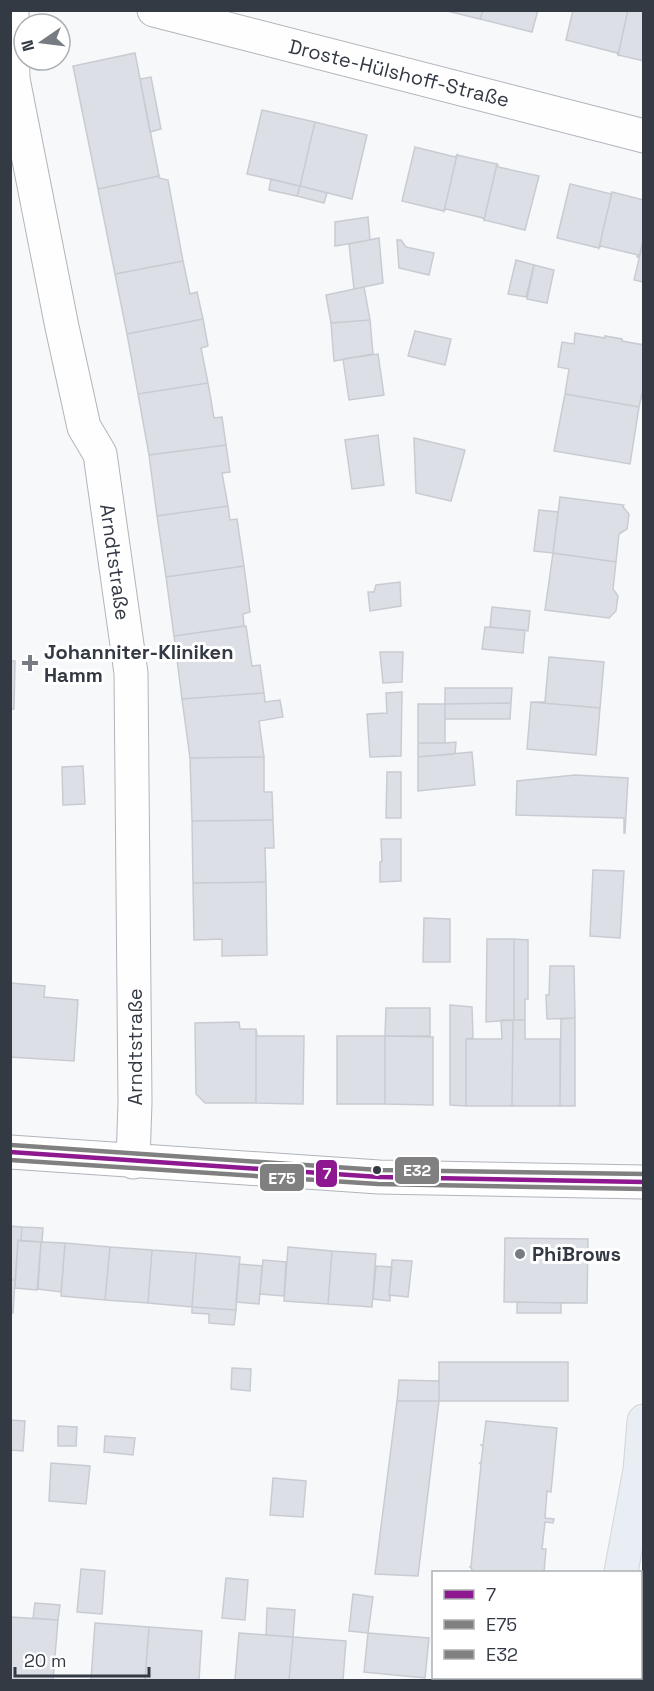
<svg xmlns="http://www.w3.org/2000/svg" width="654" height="1691" font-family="'Space Grotesk',sans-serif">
	<rect width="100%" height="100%" fill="#f6f8fa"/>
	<path fill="#dce0e6" stroke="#c8ccd2" stroke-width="1.5" d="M443 10H483L480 19Z
		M483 10H538L532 32 480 19Z
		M573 10H628L618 55 617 53 566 40Z
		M628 10H644V61L618 55Z
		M135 53 159 176 98 189 73 66Z
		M151 77 161 129 150 132 140 79Z
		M262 110 315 122 300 186 247 174Z
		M315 122 367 135 352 199 300 186Z
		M415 147 455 157 457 155 444 211 402 201Z
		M457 155 497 164 484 220 483 218 446 209 444 211Z
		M497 164 498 165V167L539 176 525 230 484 220Z
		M159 176V178L168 180 183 261 115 274 98 189Z
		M271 179 300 186 297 196 269 190Z
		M570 184 611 194 612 192 599 248 557 238Z
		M300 186 327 193 324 203 297 196Z
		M612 192 644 200V238L639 257H637L638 255 601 246 599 248Z
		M368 217 370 240 335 246V222Z
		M379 238 383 283 354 289 349 244Z
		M644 238V282L634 280Z
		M397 240H401L406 247 434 253 429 275 399 268Z
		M516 260 534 265 526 297 508 294Z
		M183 261 190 294 197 292 203 319 127 334 115 274Z
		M534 265 554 270 547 303 527 299Z
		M364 287 370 320 331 323 326 295Z
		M203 319 208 346 201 348 208 383 138 394 127 334Z
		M370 320 373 354 334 361 331 323Z
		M415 331 451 339 445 365 408 356Z
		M575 333 605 338V336L622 339V341L644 345V385L639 407 565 394 569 369 558 367 562 342 574 344Z
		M378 354 384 395 349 400 343 359Z
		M208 383 214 418 222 417 226 445 149 455 138 394Z
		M565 394 639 407 630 464 554 451Z
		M378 435 384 485 352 489 345 440Z
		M414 438 465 450 451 501 416 493Z
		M226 445 230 472 222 473 228 506 157 516 149 455Z
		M560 497 624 505 623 507 629 514 627 529 619 534 616 562 553 553Z
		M228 506 230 520 237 519 244 566 166 577 157 516Z
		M539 510 558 512 553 553 534 551Z
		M553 553 616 562 613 589 618 596 616 611 609 618 545 610Z
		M244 566 250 612 243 614 244 626 174 636 166 577Z
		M400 582 401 606 370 611 368 592H374L376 585Z
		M492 607 530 611 528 631 490 627Z
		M246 626 252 666 260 665 264 693 182 699 174 636Z
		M485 627 525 630 523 653 482 649Z
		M380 652H403L402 682 383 683Z
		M549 657 604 662 600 708 531 702H545Z
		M10 661H15L14 709H10Z
		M445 688H512L511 703 445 704Z
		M402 692 401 756 370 757 367 714 387 713 386 693Z
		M264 693 265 702 280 700 283 717 259 721 264 757 190 758 182 699Z
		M531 702 600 708 596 755 527 749Z
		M511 703 510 719H445V704Z
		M418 704H445V743H418Z
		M456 742 455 754 418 757V743H445Z
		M472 752 475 785 418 791V757Z
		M264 757V792H272L273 820 192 821 190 758Z
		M83 766 85 804 63 805 62 767Z
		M387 772H401V818H386Z
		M575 775 628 778 625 833H624V818L516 815 517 781Z
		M273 820 274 848H265L266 882 193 883 192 821Z
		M381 839H401V881L380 882V862L382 861Z
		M593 870 624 871 620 938 590 936Z
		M266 882 267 955 222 956V939L194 940 193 883Z
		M424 918 450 919V962H423Z
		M487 939H514V1020L486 1022Z
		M514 939 528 940V999H525V1020H514Z
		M550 966H574L575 1018 547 1019 546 995H549Z
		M10 983 45 986 44 997 78 1000 74 1061 10 1057Z
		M450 1005 472 1007 473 1038 466 1039V1106L450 1105Z
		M386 1008H430V1036H385Z
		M575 1018V1106H560L561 1019Z
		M501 1020H513L512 1106H466V1039H502Z
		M513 1020H525V1039H560V1106H512Z
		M239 1022 240 1029H256V1103H205L196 1094 195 1023Z
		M256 1029 257 1036H304L303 1104 256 1103Z
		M337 1036H385V1104H337Z
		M385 1036 433 1037V1105L385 1104Z
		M10 1226 22 1227 21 1241 18 1240 15 1280H10Z
		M22 1227 43 1228 42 1242 21 1241Z
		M505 1238 588 1239 587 1303 504 1302Z
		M18 1240 41 1242 37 1290 15 1288Z
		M41 1242 65 1243 61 1292 38 1289Z
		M65 1243 110 1247 105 1300 61 1296Z
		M110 1247 152 1250 148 1303 105 1300Z
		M288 1247 332 1251 328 1304 284 1301Z
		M152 1250 196 1253 192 1307 148 1303Z
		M332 1251 376 1254 372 1307 328 1304Z
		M196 1253 240 1257 236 1310 192 1307Z
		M263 1260 286 1262 284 1296 260 1294Z
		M392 1260 412 1261 408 1297 389 1295Z
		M239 1264 262 1266 259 1304 236 1302Z
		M376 1266 392 1267 389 1295H390V1301L373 1299Z
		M10 1280H15L13 1313H10Z
		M517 1302 561 1303V1313H517Z
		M192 1307 236 1310 234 1325 209 1323V1314L192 1313Z
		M439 1362H568V1401H439Z
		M232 1368 251 1369 250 1391 231 1389Z
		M399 1380 439 1381V1401H397Z
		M397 1401H439L418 1576 375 1574Z
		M10 1420 25 1421 23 1451 10 1450Z
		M486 1421 557 1428 551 1492 547 1491 545 1518 554 1519 553 1523 545 1522 542 1549H546L544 1572H471L472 1569 470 1567H471L481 1464 479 1463H481L483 1447 481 1445H483Z
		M58 1426 77 1427 76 1446H58Z
		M105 1436 135 1438 133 1455 104 1452Z
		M51 1463 90 1466 86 1504 49 1501Z
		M273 1478 306 1481 303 1517 270 1515Z
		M81 1569 105 1571 102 1614 77 1612Z
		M226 1578 248 1580 245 1620 222 1618Z
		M353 1594 373 1597 368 1633 349 1631Z
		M35 1603 60 1605 58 1620 33 1618Z
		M267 1608 295 1610 293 1637 266 1635Z
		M10 1617 58 1620 53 1680H10Z
		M95 1623 149 1627 145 1680H91Z
		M149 1627 202 1631 199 1680H145Z
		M239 1633 293 1637 289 1680H235Z
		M368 1633 429 1638 425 1678 364 1672Z
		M293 1637 346 1641 343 1680H289Z
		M439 1678H531V1680H438Z"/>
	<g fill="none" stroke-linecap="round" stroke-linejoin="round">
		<g stroke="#b1b5ba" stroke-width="35">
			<path id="minor" d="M12 10 13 79 62 327 84 427 100 454 131 673 135 1102 133 1162
				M154 10 644 136
				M10 1152 379 1177 644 1182"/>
		</g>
		<g stroke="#d3d5d8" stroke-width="35">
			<path id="primary" d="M621 1572 640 1470 644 1421
				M602 1680 603 1678"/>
		</g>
		<use href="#minor" stroke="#fefefe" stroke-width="33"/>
		<use href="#primary" stroke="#e9eef4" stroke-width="33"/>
		<g stroke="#fff" stroke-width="9">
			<path id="bus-1" d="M10 1152 379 1177 644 1182"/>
		</g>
		<g stroke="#fff" stroke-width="9">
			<path id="bus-2" d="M10 1160 378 1184 644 1189"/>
		</g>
		<g stroke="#fff" stroke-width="9">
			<path id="bus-3" d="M11 1145 379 1170 644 1174"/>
		</g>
		<use href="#bus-1" stroke="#8d188f" stroke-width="4.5"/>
		<use href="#bus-2" stroke="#808080" stroke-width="4.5"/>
		<use href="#bus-3" stroke="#808080" stroke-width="4.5"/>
	</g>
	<g fill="#777c84" stroke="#fff" stroke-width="2">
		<path d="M27 654h6v6h6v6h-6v6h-6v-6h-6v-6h6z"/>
		<circle cx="520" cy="1254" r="6"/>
	</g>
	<circle fill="#333a44" stroke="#fff" stroke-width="2" cx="377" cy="1170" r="5"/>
	<g text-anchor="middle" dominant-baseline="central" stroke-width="6" stroke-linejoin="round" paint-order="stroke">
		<g font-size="20" fill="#333a44" stroke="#fff">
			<text transform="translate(399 73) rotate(14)">Droste-Hülshoff-Straße</text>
			<text transform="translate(115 562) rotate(82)">Arndtstraße</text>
			<text transform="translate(135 1047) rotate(-90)">Arndtstraße</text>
		</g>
		<g font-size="20" font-weight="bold" fill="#333a44" stroke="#fff" text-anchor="start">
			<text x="44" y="652">Johanniter-Kliniken<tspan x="44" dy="23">Hamm</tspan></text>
			<text x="532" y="1254">PhiBrows</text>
		</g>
	</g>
	<g stroke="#fff" stroke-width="2">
		<rect x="394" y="1156" width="46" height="29" rx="6" fill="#808080"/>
		<rect x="315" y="1159" width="23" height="29" rx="6" fill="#8d188f"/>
		<rect x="259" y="1163" width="46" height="29" rx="6" fill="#808080"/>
	</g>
	<g font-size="16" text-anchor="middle" font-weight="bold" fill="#fff">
		<text x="417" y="1176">E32</text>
		<text x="327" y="1179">7</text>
		<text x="282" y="1184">E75</text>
	</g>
	<rect width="654" height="1691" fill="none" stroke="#333a44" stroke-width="24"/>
	<rect x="432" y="1571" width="210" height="108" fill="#ffffff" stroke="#adb0b4" stroke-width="1.5"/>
	<rect x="444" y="1590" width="30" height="9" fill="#8d188f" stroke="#adb0b4" stroke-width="1.5"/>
	<text x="486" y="1601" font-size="18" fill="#333a44">7</text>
	<rect x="444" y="1620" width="30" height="9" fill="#808080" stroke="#adb0b4" stroke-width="1.5"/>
	<text x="486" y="1631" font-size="18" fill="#333a44">E75</text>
	<rect x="444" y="1650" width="30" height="9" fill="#808080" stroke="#adb0b4" stroke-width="1.5"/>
	<text x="486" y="1661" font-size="18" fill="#333a44">E32</text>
	<g transform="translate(42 42) rotate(256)"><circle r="28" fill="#ffffff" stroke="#adb0b4" stroke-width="1.5"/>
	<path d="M0-4.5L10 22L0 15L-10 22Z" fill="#777c84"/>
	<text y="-9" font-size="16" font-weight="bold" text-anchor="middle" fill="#333a44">N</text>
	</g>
	<path d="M15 1667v9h134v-9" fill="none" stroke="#333a44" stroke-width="3"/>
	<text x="24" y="1667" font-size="18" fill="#333a44" stroke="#ffffff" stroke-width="4.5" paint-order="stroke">20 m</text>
</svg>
